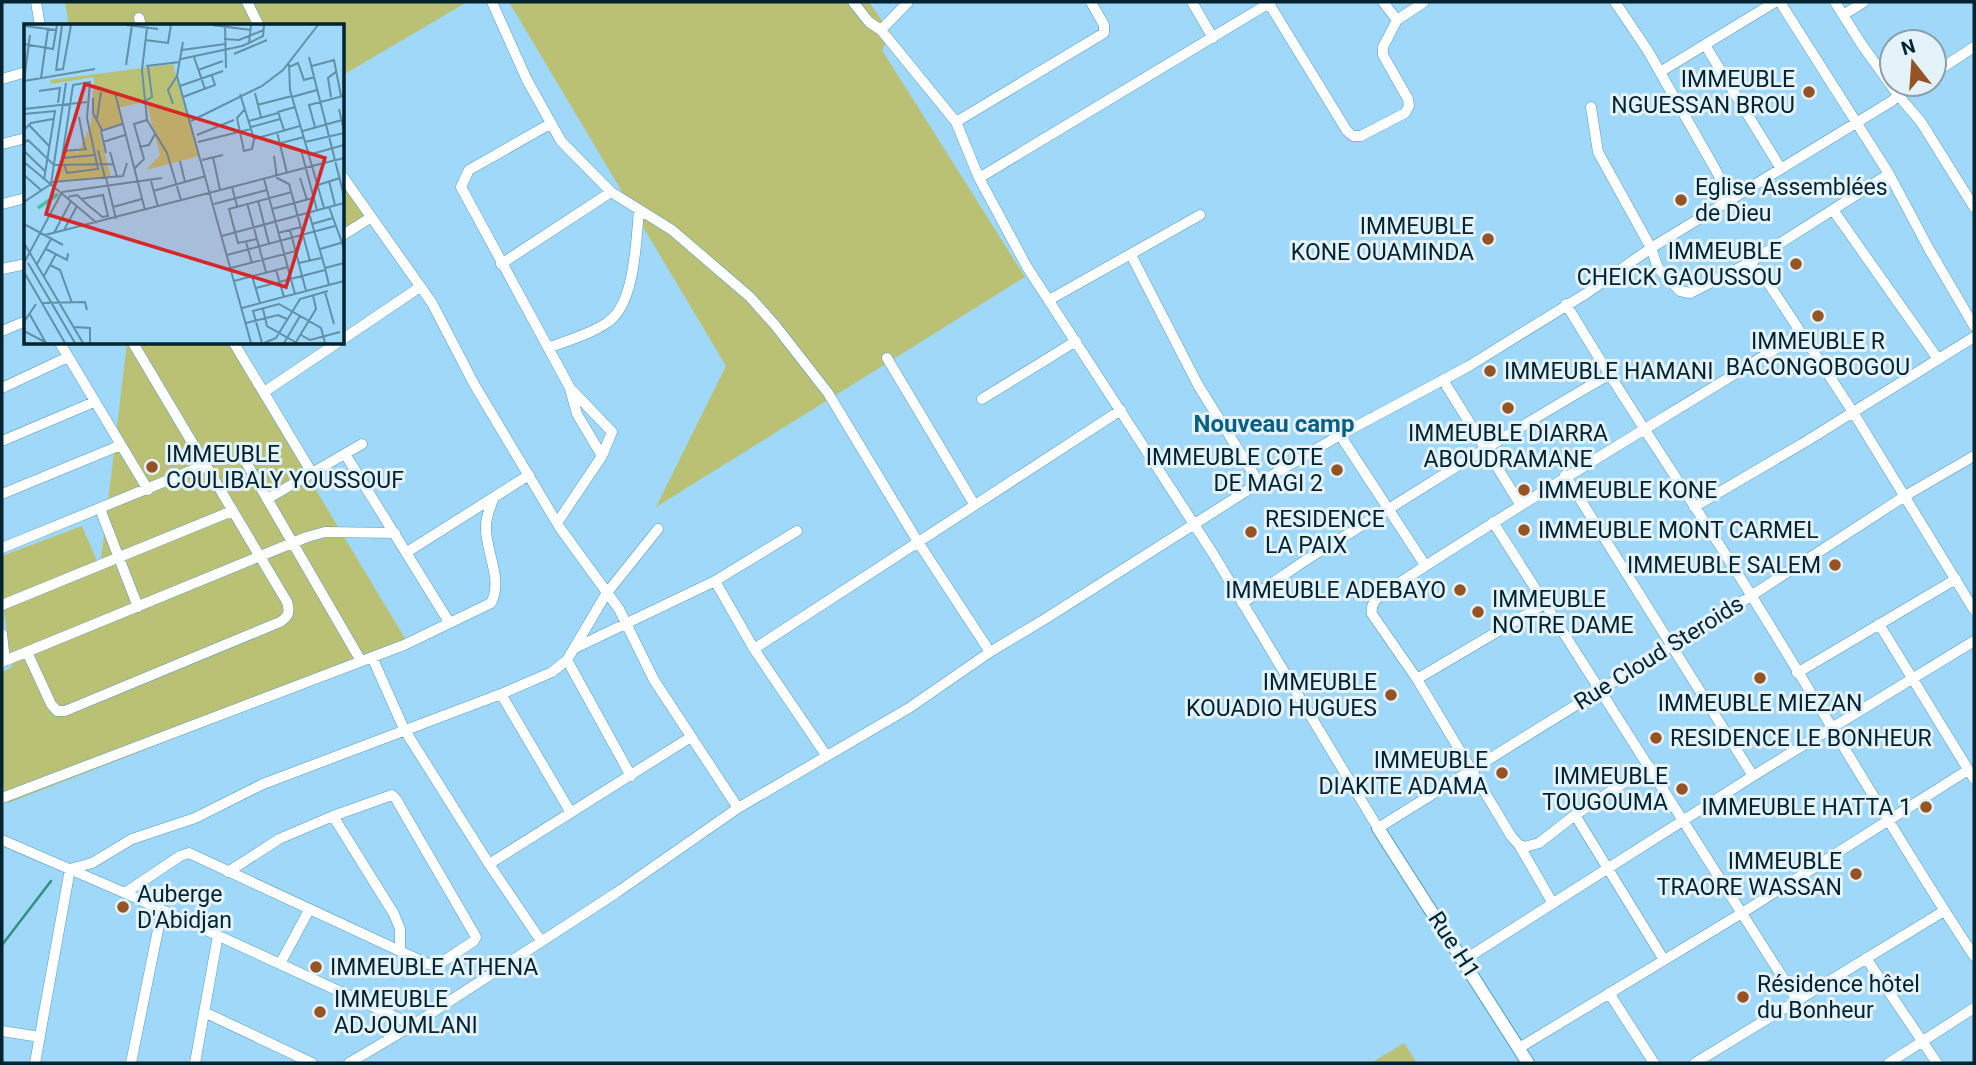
<svg xmlns="http://www.w3.org/2000/svg" width="1976" height="1065" font-family="Roboto,sans-serif">
	<rect width="100%" height="100%" fill="#9fd8f8"/>
	<path fill="#bac175" d="M65 2H467L343 75V26H69Z
		M509 2H869L891 33 882 50 1025 277 656 507 726 366Z
		M343 174 369 217 343 233Z
		M127 343H228L410 647 8 803 2 781V672L12 667 2 598V556L82 526 100 568Z
		M1404 1043 1417 1063H1371Z"/>
	<g fill="none" stroke-linecap="round" stroke-linejoin="round">
		<path stroke="#33917f" stroke-width="2.5" d="M2 945 51 881"/>
		<g stroke="#539cc1" stroke-width="11">
			<path id="street" d="M36 2 40 26
				M247 2 259 26
				M492 2 527 80 561 141 611 192 672 230 750 297 775 325 828 393 918 542 990 652
				M853 2 869 22 881 30 956 122 979 178 1027 267 1212 552 1378 828 1723 614 1905 496 1974 456
				M1192 2 1213 38
				M1268 2 1347 131 1353 136H1361L1405 113 1409 106 1408 99 1383 55V47L1397 20
				M1383 2 1397 20 1424 2
				M1615 2 1648 51 1714 167 1721 180 1727 202
				M1780 2 1889 174 1929 249 1974 326
				M1843 15 1864 2
				M139 18 141 26
				M881 30 908 2
				M1705 45 1781 169
				M1660 72 1775 2
				M1934 73 1974 47
				M2 79 26 72
				M1916 84 1898 95 1921 122 1974 207
				M1591 107 1598 152 1651 248 1658 268 1680 291 1690 293 1749 263 1767 281 1853 412 1974 610
				M956 122 1104 33V25L1091 2
				M550 124 469 170 461 187 570 388 612 432 602 456 557 523
				M2 144 26 138
				M343 177 432 303 474 384 560 528 619 609 654 680 738 808
				M979 178 1271 2
				M2 204 26 198
				M1833 210 1938 359
				M343 235 370 218
				M1131 255 1198 385 1259 483
				M1749 263 1889 174
				M501 264 611 192
				M2 269 26 264
				M1049 300 1200 215
				M1566 304C1625 403 1691 498 1751 595 1826 715 1896 838 1974 956
				M2 331 26 321
				M343 339 420 287
				M60 343 148 490
				M234 343 312 473
				M548 348C568 340 591 334 608 322 635 304 636 241 639 210
				M887 358 974 504
				M1443 380 1520 504
				M2 388 68 357
				M570 389 577 414 602 456
				M264 392 337 343
				M982 399 1076 341
				M2 441 94 402
				M345 454 449 622
				M247 464 361 661
				M1565 475 1753 776
				M2 494 121 445
				M267 499 362 444
				M1694 507 1805 442 1974 337
				M100 509 138 607
				M1493 522 1797 1000
				M2 548 205 465
				M407 552 529 475
				M1425 565 1340 435 1469 366 1587 293 1651 248 1892 101 1898 95 1862 45 1835 2
				M715 581 754 649 826 755
				M1242 603C1270 586 1295 566 1322 550 1418 492 1511 430 1609 375
				M2 605 232 511
				M1879 624 1974 779
				M2 634 5 661
				M575 648 715 581 797 531
				M754 649 1121 410
				M27 652 51 704 57 711H65L280 622C289 616 290 612 287 602L133 343
				M372 657 404 729 489 864 541 941
				M567 660 631 776
				M2 662 307 537 325 532 395 533
				M1797 673 1956 579
				M1417 679 1546 603
				M501 694 571 813
				M1649 766 1575 815 1539 843 1525 847 1519 845 1511 836 1417 679 1372 614C1370 602 1378 597 1387 591 1523 501 1663 419 1801 333
				M2 798 404 645 491 603C504 579 484 549 486 525 486 516 491 506 494 497
				M1575 815 1664 960
				M333 816 394 914 400 929V949
				M2 840 125 893 413 1025
				M1519 845 1552 902
				M489 864 691 737
				M70 869 92 863 132 839 195 818 263 784 501 694 552 672 567 660 606 594 658 529
				M125 893 180 856 189 853 428 964H439L474 941 476 937 396 799 392 795 333 816 279 839 228 872
				M1866 958 1937 1063
				M1464 960 1753 776 1974 641
				M280 964 309 910
				M1609 993 1654 1063
				M204 1012 312 1063
				M2 1031 40 1037
				M1519 1048 1742 913 1968 770
				M35 1063 70 869
				M131 1063 162 910
				M195 1063 218 935
				M349 1063 413 1025 616 893 738 808 909 708 990 652 1045 619 1259 483 1340 435
				M1695 1063 1944 911
				M1889 1063 1974 1008"/>
		</g>
		<g stroke="#539cc1" stroke-width="14">
			<path id="secondary" d="M1378 828 1528 1063"/>
		</g>
		<use href="#street" stroke="#fff" stroke-width="10"/>
		<use href="#secondary" stroke="#fff" stroke-width="12"/>
	</g>
	<g fill="#965324" stroke="#e4f2fa" stroke-width="2.5">
		<circle cx="1809" cy="92" r="7"/>
		<circle cx="1681" cy="200" r="7"/>
		<circle cx="1488" cy="239" r="7"/>
		<circle cx="1796" cy="264" r="7"/>
		<circle cx="1818" cy="316" r="7"/>
		<circle cx="1490" cy="371" r="7"/>
		<circle cx="1508" cy="408" r="7"/>
		<circle cx="152" cy="467" r="7"/>
		<circle cx="1337" cy="470" r="7"/>
		<circle cx="1524" cy="490" r="7"/>
		<circle cx="1524" cy="530" r="7"/>
		<circle cx="1251" cy="532" r="7"/>
		<circle cx="1835" cy="565" r="7"/>
		<circle cx="1460" cy="590" r="7"/>
		<circle cx="1478" cy="612" r="7"/>
		<circle cx="1760" cy="678" r="7"/>
		<circle cx="1391" cy="695" r="7"/>
		<circle cx="1656" cy="738" r="7"/>
		<circle cx="1502" cy="773" r="7"/>
		<circle cx="1682" cy="789" r="7"/>
		<circle cx="1926" cy="807" r="7"/>
		<circle cx="1856" cy="874" r="7"/>
		<circle cx="123" cy="907" r="7"/>
		<circle cx="316" cy="967" r="7"/>
		<circle cx="1743" cy="997" r="7"/>
		<circle cx="320" cy="1012" r="7"/>
	</g>
	<g text-anchor="middle" dominant-baseline="central" stroke-width="6" stroke-linejoin="round" paint-order="stroke">
		<g font-size="23" fill="#032331" stroke="#e4f2fa" text-anchor="start">
			<text x="1795" y="79" text-anchor="end">IMMEUBLE<tspan x="1795" dy="26">NGUESSAN BROU</tspan></text>
			<text x="1695" y="187">Eglise Assemblées<tspan x="1695" dy="26">de Dieu</tspan></text>
			<text x="1474" y="226" text-anchor="end">IMMEUBLE<tspan x="1474" dy="26">KONE OUAMINDA</tspan></text>
			<text x="1782" y="251" text-anchor="end">IMMEUBLE<tspan x="1782" dy="26">CHEICK GAOUSSOU</tspan></text>
			<text x="1818" y="341" text-anchor="middle">IMMEUBLE R<tspan x="1818" dy="26">BACONGOBOGOU</tspan></text>
			<text x="1504" y="371">IMMEUBLE HAMANI</text>
			<text x="1508" y="433" text-anchor="middle">IMMEUBLE DIARRA<tspan x="1508" dy="26">ABOUDRAMANE</tspan></text>
			<text x="166" y="454">IMMEUBLE<tspan x="166" dy="26">COULIBALY YOUSSOUF</tspan></text>
			<text x="1323" y="457" text-anchor="end">IMMEUBLE COTE<tspan x="1323" dy="26">DE MAGI 2</tspan></text>
			<text x="1538" y="490">IMMEUBLE KONE</text>
			<text x="1265" y="519">RESIDENCE<tspan x="1265" dy="26">LA PAIX</tspan></text>
			<text x="1538" y="530">IMMEUBLE MONT CARMEL</text>
			<text x="1821" y="565" text-anchor="end">IMMEUBLE SALEM</text>
			<text x="1446" y="590" text-anchor="end">IMMEUBLE ADEBAYO</text>
			<text x="1492" y="599">IMMEUBLE<tspan x="1492" dy="26">NOTRE DAME</tspan></text>
			<text x="1377" y="682" text-anchor="end">IMMEUBLE<tspan x="1377" dy="26">KOUADIO HUGUES</tspan></text>
			<text x="1760" y="703" text-anchor="middle">IMMEUBLE MIEZAN</text>
			<text x="1670" y="738">RESIDENCE LE BONHEUR</text>
			<text x="1488" y="760" text-anchor="end">IMMEUBLE<tspan x="1488" dy="26">DIAKITE ADAMA</tspan></text>
			<text x="1668" y="776" text-anchor="end">IMMEUBLE<tspan x="1668" dy="26">TOUGOUMA</tspan></text>
			<text x="1912" y="807" text-anchor="end">IMMEUBLE HATTA 1</text>
			<text x="1842" y="861" text-anchor="end">IMMEUBLE<tspan x="1842" dy="26">TRAORE WASSAN</tspan></text>
			<text x="137" y="894">Auberge<tspan x="137" dy="26">D'Abidjan</tspan></text>
			<text x="330" y="967">IMMEUBLE ATHENA</text>
			<text x="1757" y="984">Résidence hôtel<tspan x="1757" dy="26">du Bonheur</tspan></text>
			<text x="334" y="999">IMMEUBLE<tspan x="334" dy="26">ADJOUMLANI</tspan></text>
		</g>
		<g font-size="23" fill="#032331" stroke="#e4f2fa">
			<text transform="translate(1659 653) rotate(-32)">Rue Cloud Steroids</text>
			<text transform="translate(1454 945) rotate(57)">Rue H1</text>
		</g>
		<g font-size="24" font-weight="bold" fill="#096082" stroke="#e4f2fa">
			<text x="1274" y="424">Nouveau camp</text>
		</g>
	</g>
	<g transform="translate(24 24)">
		<rect width="320" height="320" fill="#9fd8f8"/>
		<path d="M149 40 175 132 122 146 136 131 122 77 94 84 98 100 75 106 87 154 32 156 40 128 52 127 53 131 67 100 70 53 27 60 26 56Z" fill="#bac175"/>
		<path fill="none" stroke="#48c0a1" stroke-width="3.5" d="M14 184 34 170"/>
		<path fill="none" stroke="#6190a8" stroke-width="2" d="M102 1 134 5M188 1 227 6M201 1 202 44M0 2 32 6M123 4 118 46 123 96 143 129 157 176M200 15 215 16 240 6M121 16 144 19 147 1M159 18 153 52 227 319M225 19 239 12 240 1M0 20 29 25 33 1M158 26 201 20M210 30 243 16M170 33 181 65M285 33 320 172M157 35 218 22 225 19 227 1M102 41 108 1M122 42 156 38M288 42 310 36 317 72M265 43 274 39 280 56 291 53M32 46 39 45 47 1M174 46 199 37M32 47 38 1M17 54 24 5M0 57 71 45M0 57 6 11M156 62 199 47M15 67 36 64 34 79M91 69 121 186M231 69 237 93M159 73 191 61 188 52M268 73 293 66M307 73 304 54 313 47M69 74V89L78 106M121 77 128 73 124 42M149 80 144 66 153 52M233 81 268 72M0 85 63 78M221 85 213 94 220 127 228 125 230 115M315 85 320 107M0 90 31 87 20 156M55 93 61 125M73 95 77 68M167 97 238 62 259 46 294 1M225 97 254 89M5 101 26 123M227 103 256 95M291 103 285 81 319 72M227 105 230 115 276 102M0 106 7 99 29 95M260 106 254 88 271 83M279 107 318 96M253 108 263 149M173 111 210 96M79 118 101 111M174 118 227 105 216 70M281 118 320 109M0 119 4 116 30 141 89 140M257 119 280 113M115 123 125 121 131 110M74 126 81 154M277 126 293 186M0 127 22 148M39 127 63 125M86 128 93 153M82 129 77 107 98 100M284 131 320 121M250 132 253 154 265 160 286 237M189 133 196 166M39 134 70 131M178 136 199 131M156 137 161 158M0 138 73 199M37 141 49 61 66 58 63 94 74 145 43 149 40 140M110 145 120 135 110 100 123 96M0 151 18 167M82 154 92 195M276 154 283 176M240 155 271 270M127 157 134 183M305 157 311 181M28 158 99 152 103 139M294 161 316 154M129 167 182 152M38 168 138 154M44 173 53 171 65 182 75 190 78 193 84 192 79 171 57 175M234 176 245 220M0 178 27 160 42 59M223 179 242 248M190 180 243 166M213 182 208 163 288 142 266 66 265 40M89 183 118 175M305 183 320 224M300 184 288 142 320 134M248 185 289 174M285 189 301 244M0 200 39 221M288 200 309 194M40 206 53 182M266 206 282 267M30 209 47 177M254 209 277 203M21 211 208 163M198 212 320 179M233 215 214 219 205 185 268 168M222 218 228 239M0 219 59 319M22 225 43 236 44 229M296 225 320 218M203 231 311 202M0 239 38 168M4 239 51 319M275 239 297 234M13 240 27 215M26 241 36 246 48 279M207 244 272 227M252 246 260 273M0 248 41 319M20 252 32 230M228 252 236 279M210 257 264 243M305 261 301 244 320 239M232 264 301 246M301 268 310 300M19 279 61 278 63 286M218 284 320 257M239 285 243 302 273 319M5 289 22 319M0 298 12 280M222 299 254 291 263 295M50 303 66 304V319M0 307 21 318M277 311 286 316 316 308M272 318 292 285 289 271M238 319 229 287 255 280 297 304 301 319M240 319 252 314 276 275 304 267M260 319 276 292"/>
		<path fill="#d62828" fill-opacity="0.15" stroke="#d62828" stroke-width="3.5" d="M61 60 301 134 262 263 22 190Z"/>
		<rect width="320" height="320" fill="none" stroke="#032331" stroke-width="3.5"/>
	</g>
	<rect width="1976" height="1065" fill="none" stroke="#032331" stroke-width="7"/>
	<g transform="translate(1913 63) rotate(343)"><circle r="33" fill="#e4f2fa" stroke="#8a9faa" stroke-width="2"/>
	<path d="M0-5L12 26L0 18L-12 26Z" fill="#965324"/>
	<text y="-10" font-size="19" font-weight="bold" text-anchor="middle" fill="#032331">N</text>
	</g>
</svg>
